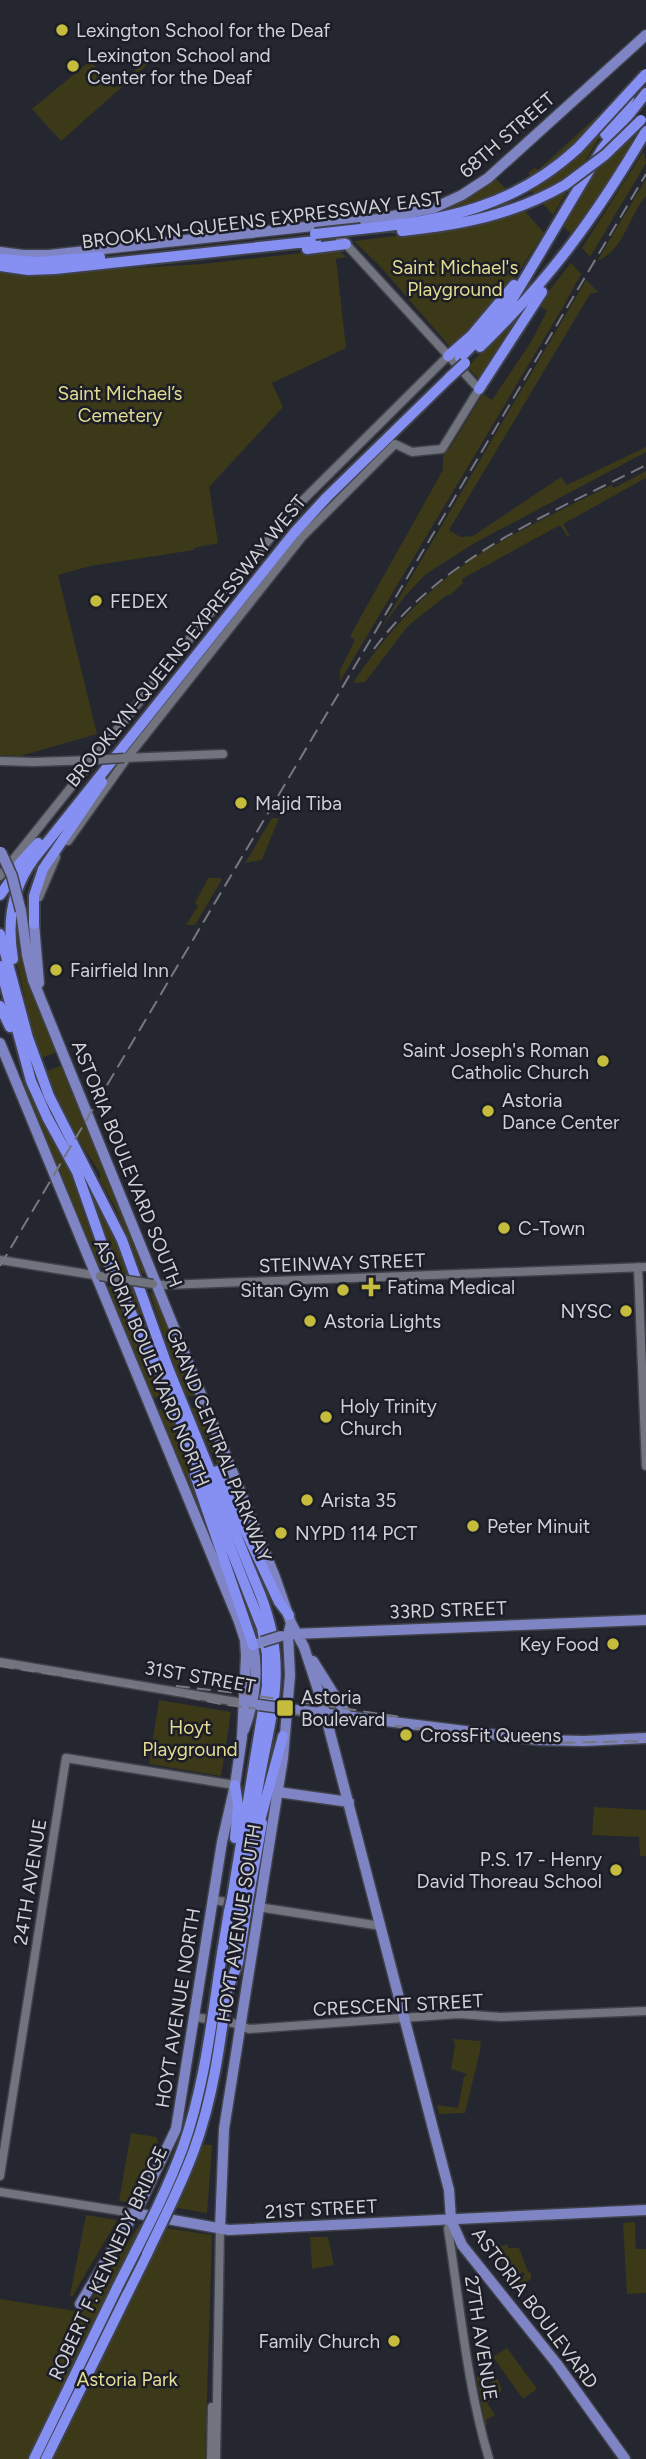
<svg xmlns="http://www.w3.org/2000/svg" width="646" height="2459" font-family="Figtree,sans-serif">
	<rect width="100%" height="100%" fill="#252730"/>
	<path fill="#3b3918" d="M147 59 150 62 61 141 32 109 90 61 115 88Z
		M606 108 611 118 553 215 542 203 567 189 562 181 535 195 531 190 557 172 580 152 531 178 528 173 535 168 538 170Z
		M623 129 634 139 630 149 573 236 562 225 585 184Z
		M644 151 646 163 590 257 582 248Z
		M494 177 508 191 468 206 426 215 467 196Z
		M646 179V196C629 215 624 251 597 261Z
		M525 211 544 233 506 291 452 349 379 265 354 241 470 227Z
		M337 249 346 257 336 259 346 348 272 383 283 407 209 487 218 543 194 548V550L90 566 58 575 97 734 20 756 0 755V270L34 274 202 264Z
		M571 263 581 274 563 307 340 681V670L355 640 350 636 443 470V456L450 448 483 394 492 400 531 342 547 311 538 305Z
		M586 280 598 292 590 294 449 530 460 537 473 536 561 477 567 485 646 447V452L473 544 426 574 405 596 382 627Z
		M533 302 481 381 467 367Z
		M646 471V478L563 524 570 536 568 537 560 525 462 579 463 583 450 595H447L408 626 365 682 353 683C387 631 433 582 486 550 527 526 569 506 611 485L614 488Z
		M272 818H279L262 860 245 863Z
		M208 878H221V881L195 925H186L198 906 195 903Z
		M16 904 24 967 57 1052 41 1058 31 1027 15 953Z
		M63 1065 147 1274 142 1273 115 1207 100 1180V1173L69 1125 56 1099 58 1097 46 1071Z
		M25 1079 46 1127 69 1169 102 1267 95 1266 20 1081Z
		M86 1175 118 1237 162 1366 113 1264Z
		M104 1286 110 1287 163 1397 152 1398Z
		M150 1293 156 1294 197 1396H187L176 1371Z
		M191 1408H202L244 1512 240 1513Z
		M157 1409H168L179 1433 204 1514H199Z
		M159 1700 231 1712 221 1776 149 1764Z
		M594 1807 646 1810V1856H640L639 1837 592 1835Z
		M453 2039 481 2041 480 2051 465 2113 439 2114 437 2105 458 2108 464 2077 467 2074 451 2069 455 2045Z
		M131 2133 156 2137 158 2141 130 2203 119 2201Z
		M184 2143 212 2145 207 2213 154 2204Z
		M86 2215 117 2220 72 2297 70 2295Z
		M635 2222 636 2249H646V2293L627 2294 623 2223Z
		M140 2224 212 2235 205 2459H0V2299L83 2312Z
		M310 2237H328L334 2265 312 2269Z
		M508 2244V2248H519L528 2272 531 2273V2279L520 2287 516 2282 525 2275 523 2272 514 2277 505 2270 507 2268 497 2255 499 2252 496 2248Z
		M507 2348 537 2389 523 2399 493 2357Z
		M481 2374 485 2386 497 2378 502 2390 499 2394 500 2396 487 2403 495 2415 486 2420 487 2424 485 2426 477 2377Z"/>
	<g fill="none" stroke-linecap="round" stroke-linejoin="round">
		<g stroke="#40424a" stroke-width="11">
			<path id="minor" d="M124 758 223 754
				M0 761 34 762 95 760
				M68 841 127 758 302 537 395 444 412 452 442 449 479 389 333 230
				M0 876 291 512 448 356
				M39 897 56 857
				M0 1260 100 1276
				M638 1267 646 1466
				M153 1284 165 1285 646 1267
				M0 1662 243 1703
				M213 1900 381 1926
				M194 2017 233 2023 249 2029 458 2014 501 2017 646 2011
				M0 2176 66 1758 235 1785
				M0 2192 134 2213
				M451 2220 448 2229C460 2305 467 2386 489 2459
				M211 2459 212 2407
				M216 2459 220 2228"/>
		</g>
		<g stroke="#40424a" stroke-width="13">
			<path id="major" d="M0 252 23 255H49L378 219 434 208 462 195 488 178 646 35
				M21 911 27 955 33 980 275 1577 291 1623 304 1647 322 1702 449 2190 451 2220 462 2245 557 2364 625 2459
				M34 924 39 983
				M0 1043 238 1619 245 1640 246 1656 242 1737 235 1785 222 1842 176 2129 141 2202 80 2304
				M293 1634 646 1620
				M313 1661 348 1717
				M281 1708 538 1740 584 1741 646 1738
				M244 1730C254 1703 259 1673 253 1645L260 1643
				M278 1792 349 1802
				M134 2213 229 2230 646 2210
				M220 2228 224 2129 283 1758 290 1675 288 1635 291 1623"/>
		</g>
		<g stroke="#40424a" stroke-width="14">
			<path id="highway" d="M605 134 629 98
				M361 229C445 220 513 208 578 148
				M402 231C461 225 513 215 565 185
				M307 249 346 244
				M0 259 37 262 100 257
				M0 266 28 270 55 269 316 241
				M480 347C551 278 596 216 646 131
				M448 356 472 335 514 285
				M460 358 495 322 512 300 602 149 646 93
				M479 389 542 292
				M19 864 38 843
				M0 895 25 860
				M34 924V896L43 869 102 782
				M0 934 28 1038 49 1096 122 1240 168 1368 261 1596C288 1667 272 1710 259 1781 252 1820 247 1859 241 1898
				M13 959C7 924 11 890 33 860L294 533 327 497 450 377
				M0 966 31 1081 47 1117 77 1172 114 1278 167 1387 262 1628 267 1654V1686L232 1898
				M0 1006 10 1027
				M217 1471 279 1602 289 1615
				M195 1475 253 1645
				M258 1828 283 1736
				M235 1838 238 1806 235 1785
				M248 1900 262 1823
				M222 1953 229 1911
				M227 1991 238 1963 246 1913
				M34 2459 117 2288
				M46 2459 147 2254"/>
		</g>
		<use href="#minor" stroke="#71737e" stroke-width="8"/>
		<use href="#major" stroke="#7e84c4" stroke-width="10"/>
		<use href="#highway" stroke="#8690f3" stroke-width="10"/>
		<path stroke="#76777f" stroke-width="2" stroke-dasharray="14 7" stroke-linecap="butt" d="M374 649C442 557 547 515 646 465
			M0 1266 646 174
			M0 1666 160 1691 221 1704 343 1720 551 1743 646 1741
			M176 1686 237 1693 402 1717"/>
		<g stroke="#40424a" stroke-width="11" stroke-linecap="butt">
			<path id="minor-bridge" d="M95 760 124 758
				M100 1276 153 1284"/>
		</g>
		<g stroke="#40424a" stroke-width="13" stroke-linecap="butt">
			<path id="major-bridge" d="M1 852 12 876 21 911
				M262 1642 281 1636
				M259 1705 281 1708"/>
		</g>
		<g stroke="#40424a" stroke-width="14" stroke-linecap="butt">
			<path id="highway-bridge" d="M578 148 646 74
				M565 185 605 155 641 120
				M315 234 361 229
				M450 377 465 363
				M229 1911 232 1898
				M238 1912 241 1898
				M246 1913 248 1900
				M147 2254C163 2220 181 2186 194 2150 213 2098 220 2045 227 1991
				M117 2288C140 2242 165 2196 183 2147 205 2085 212 2018 222 1953"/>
		</g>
		<use href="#minor-bridge" stroke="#71737e" stroke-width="8"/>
		<use href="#major-bridge" stroke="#7e84c4" stroke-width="10"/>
		<use href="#highway-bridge" stroke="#8690f3" stroke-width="10"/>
	</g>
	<g fill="#c5bc3d" stroke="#1c1d26" stroke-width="2.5">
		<circle cx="62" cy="30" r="7"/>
		<circle cx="73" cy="66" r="7"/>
		<circle cx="96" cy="601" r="7"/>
		<circle cx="241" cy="803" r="7"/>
		<circle cx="56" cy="970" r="7"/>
		<circle cx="603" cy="1061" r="7"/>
		<circle cx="488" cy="1111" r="7"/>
		<circle cx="504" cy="1228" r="7"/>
		<path d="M367.5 1276.5h7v7h7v7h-7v7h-7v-7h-7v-7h7z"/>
		<circle cx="343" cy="1290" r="7"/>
		<circle cx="626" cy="1311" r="7"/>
		<circle cx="310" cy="1321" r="7"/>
		<circle cx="326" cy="1417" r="7"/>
		<circle cx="307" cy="1500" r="7"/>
		<circle cx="473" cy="1526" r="7"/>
		<circle cx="281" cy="1533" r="7"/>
		<circle cx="613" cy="1644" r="7"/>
		<rect x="276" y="1699" width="18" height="18" rx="3.5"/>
		<circle cx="406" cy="1735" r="7"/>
		<circle cx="616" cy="1870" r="7"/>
		<circle cx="394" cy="2341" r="7"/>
	</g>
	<g text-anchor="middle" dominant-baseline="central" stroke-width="5" stroke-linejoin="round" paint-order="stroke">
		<g font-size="19" fill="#d0d1d7" stroke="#1c1d26" text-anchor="start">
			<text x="76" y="30">Lexington School for the Deaf</text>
			<text x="87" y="55">Lexington School and<tspan x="87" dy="22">Center for the Deaf</tspan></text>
			<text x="110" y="601">FEDEX</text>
			<text x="255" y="803">Majid Tiba</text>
			<text x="70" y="970">Fairfield Inn</text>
			<text x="589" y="1050" text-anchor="end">Saint Joseph's Roman<tspan x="589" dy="22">Catholic Church</tspan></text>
			<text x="502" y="1100">Astoria<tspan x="502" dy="22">Dance Center</tspan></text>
			<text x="518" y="1228">C-Town</text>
			<text x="387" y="1287">Fatima Medical</text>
			<text x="329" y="1290" text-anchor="end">Sitan Gym</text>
			<text x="612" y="1311" text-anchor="end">NYSC</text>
			<text x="324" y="1321">Astoria Lights</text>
			<text x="340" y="1406">Holy Trinity<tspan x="340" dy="22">Church</tspan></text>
			<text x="321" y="1500">Arista 35</text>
			<text x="487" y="1526">Peter Minuit</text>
			<text x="295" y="1533">NYPD 114 PCT</text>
			<text x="599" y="1644" text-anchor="end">Key Food</text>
			<text x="301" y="1697">Astoria<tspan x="301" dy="22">Boulevard</tspan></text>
			<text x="420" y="1735">CrossFit Queens</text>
			<text x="602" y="1859" text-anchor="end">P.S. 17 - Henry<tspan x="602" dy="22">David Thoreau School</tspan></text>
			<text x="380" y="2341" text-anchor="end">Family Church</text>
		</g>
		<g font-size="19" fill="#d0d1d7" stroke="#1c1d26">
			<text transform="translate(507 135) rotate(-41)">68TH STREET</text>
			<text transform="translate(262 220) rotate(-7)">BROOKLYN-QUEENS EXPRESSWAY EAST</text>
			<text transform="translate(186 641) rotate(-51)">BROOKLYN-QUEENS EXPRESSWAY WEST</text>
			<text transform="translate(127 1164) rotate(68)">ASTORIA BOULEVARD SOUTH</text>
			<text transform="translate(342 1263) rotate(-2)">STEINWAY STREET</text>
			<text transform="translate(152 1363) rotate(67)">ASTORIA BOULEVARD NORTH</text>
			<text transform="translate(219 1445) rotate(68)">GRAND CENTRAL PARKWAY</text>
			<text transform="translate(448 1610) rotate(-2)">33RD STREET</text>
			<text transform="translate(200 1677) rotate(10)">31ST STREET</text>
			<text transform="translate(30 1882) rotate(-81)">24TH AVENUE</text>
			<text transform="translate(239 1923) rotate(-81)">HOYT AVENUE SOUTH</text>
			<text transform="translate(398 2005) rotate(-3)">CRESCENT STREET</text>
			<text transform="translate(178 2008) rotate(-81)">HOYT AVENUE NORTH</text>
			<text transform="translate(321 2209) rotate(-3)">21ST STREET</text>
			<text transform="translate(108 2263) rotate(-65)">ROBERT F. KENNEDY BRIDGE</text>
			<text transform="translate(535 2308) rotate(53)">ASTORIA BOULEVARD</text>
			<text transform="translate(481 2338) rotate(81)">27TH AVENUE</text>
		</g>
		<g font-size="19" fill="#e2dd92" stroke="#1c1d26">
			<text x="455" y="267">Saint Michael's<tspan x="455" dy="22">Playground</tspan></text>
			<text x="120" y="393">Saint Michael’s<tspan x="120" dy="22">Cemetery</tspan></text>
			<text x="190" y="1727">Hoyt<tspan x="190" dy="22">Playground</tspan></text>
			<text x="127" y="2379">Astoria Park</text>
		</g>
	</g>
</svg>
